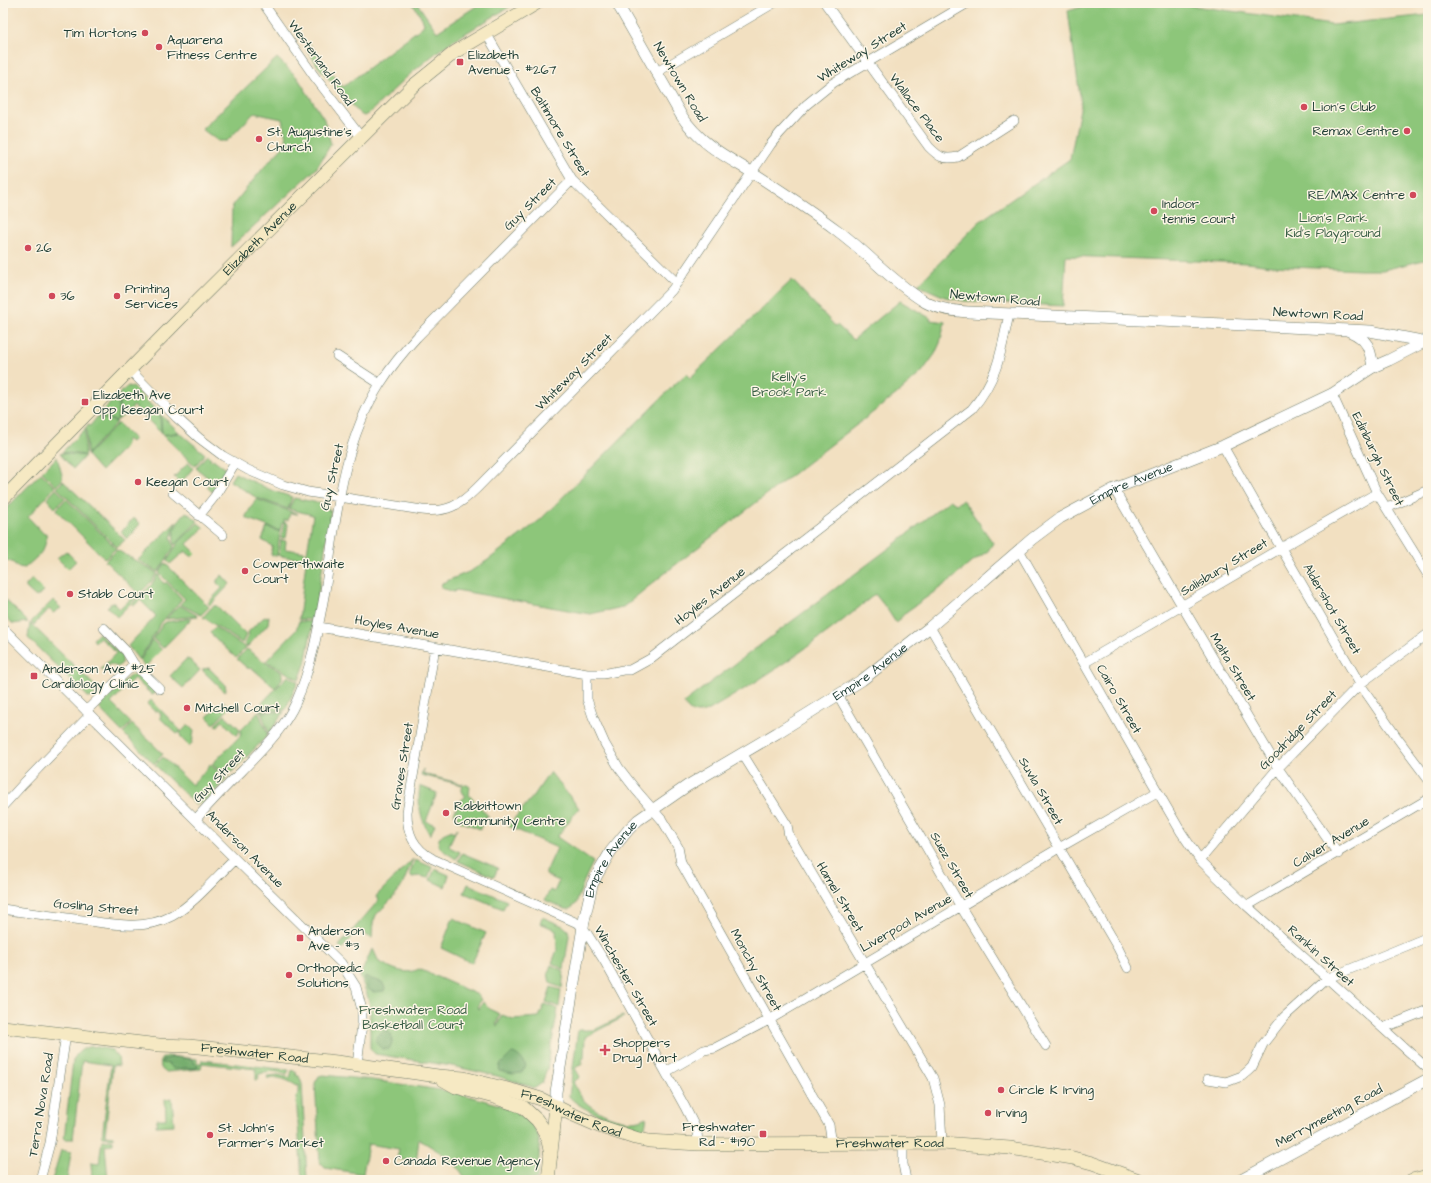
<svg xmlns="http://www.w3.org/2000/svg" width="1431" height="1183" font-family="'Architects Daughter',sans-serif">
	<rect width="100%" height="100%" fill="#fcf5e5"/>
	<filter id="ink" filterUnits="userSpaceOnUse"><feTurbulence type="fractalNoise" baseFrequency=".025" numOctaves="2"/><feDisplacementMap in="SourceGraphic" scale="8" xChannelSelector="R" yChannelSelector="G"/><feConvolveMatrix kernelMatrix="1 2 1 2 8 2 1 2 1" color-interpolation-filters="sRGB"/></filter>
	<filter id="wash" filterUnits="userSpaceOnUse"><feTurbulence type="fractalNoise" baseFrequency=".012" numOctaves="4" result="noise"/><feDisplacementMap in="SourceGraphic" scale="16" xChannelSelector="R" yChannelSelector="G"/><feGaussianBlur stdDeviation="0.9" result="paint"/><feColorMatrix in="noise" values="0 0 0 0 0 0 0 0 0 0 0 0 0 0 0 0 0 1.4 0 .05"/><feComposite in="paint" operator="in"/></filter>
	<g filter="url(#wash)">
		<rect width="100%" height="100%" fill="#f2e0c1"/>
		<path fill="#8dc67a" stroke="#568257" fill-rule="evenodd" d="M412 3H417L437 32 481 3H516L451 42 437 52 409 75 368 114 364 116 360 114 320 69 307 50V44L308 42 343 87 422 27 424 24 422 18Z
			M1095 3H1173L1332 25 1428 15V259L1383 270H1361L1271 266 1248 263 1066 256 1063 306 964 301 945 297 918 285 979 222 1070 159 1081 104 1068 11Z
			M277 58 297 77 324 119 331 144 316 169 231 247 232 206 265 166 287 143 282 119 254 113 227 141H218L202 129Z
			M792 280 835 326 837 325 853 340 900 301 930 318V320L945 322 940 343 935 354 922 372 898 393 674 566 623 607 590 614 456 590 454 592 441 588 442 583 471 571 488 560 540 520 671 388 686 374 690 378Z
			M128 386 133 387 160 414 161 433 134 406 118 420 120 393Z
			M119 394 117 421 98 416Z
			M161 415 179 432 162 435Z
			M97 417 117 422 87 454 86 428 88 425 90 426Z
			M117 424H119L134 439 131 442 127 439 125 441 127 443 124 446 125 447 101 471 87 455Z
			M85 429V455L62 452Z
			M180 433 205 454 195 466 163 435Z
			M61 453 85 456 73 469 60 454Z
			M207 455 211 458 210 460 211 461 213 459 226 469 212 492 207 487 212 481 196 468Z
			M57 457 62 475V480L56 486 42 472Z
			M188 463 193 468 181 483 174 477Z
			M41 473 55 487 28 517 44 534 46 533C48 551 36 557 25 568L18 567 12 562 3 560V512Z
			M235 473 271 490 292 497 288 509 257 498 230 481Z
			M63 481 120 535 125 540 117 547 57 488Z
			M56 489 65 498 55 508 47 499Z
			M294 498 324 504 328 506V510L331 511 323 562 306 559 313 515 289 509Z
			M66 499 116 548 105 559 56 510Z
			M256 499 298 514 290 513 288 520H284V522L288 524 286 538H281L284 523H282L280 531 246 518V516Z
			M950 500 956 504 963 500 993 543 988 551 973 561 951 580 906 612 896 623 887 609 875 594C824 638 769 675 711 709 700 715 690 715 684 703L687 700 892 546Z
			M186 512 198 521 175 545C171 532 177 521 186 512Z
			M134 518 140 524 127 539 121 532Z
			M176 522 171 538 174 547 158 572 138 560Z
			M198 523 204 528 187 544 196 553 193 556H191L185 551 170 564 167 561 178 543Z
			M267 527 280 532 277 556 271 555 272 546 262 540Z
			M281 540 286 541 285 549 305 552 304 559 279 556Z
			M117 550 157 573 151 582 139 594 105 561Z
			M66 551 76 561 68 569 57 558Z
			M306 561 323 564 314 620 299 619Z
			M165 563 209 607 201 615 180 604 185 599 159 573Z
			M158 574 164 584 166 582 182 599 161 623 139 660 128 646 156 616 140 600 135 605 132 604 152 584Z
			M222 575 230 584 210 605 208 603 222 588 217 583V580Z
			M32 579 44 591 36 597 26 588V585Z
			M135 595 137 597 117 617 107 607 112 603H114L120 609Z
			M3 597 28 622 13 624 3 614Z
			M53 600 61 608 53 613 49 609 34 625 31 622Z
			M179 605 198 616 166 619Z
			M213 606H217L246 635 242 643 203 617Z
			M269 616 268 624 247 647 244 644 249 634 248 632 263 618Z
			M192 618 163 648 153 639 163 624 166 622Z
			M299 621 313 622 305 664 299 680 266 661 296 630Z
			M30 623 93 684 95 691 94 696 90 698 88 697 28 638Z
			M215 627 246 648 236 658 210 633Z
			M99 633 122 656V663L118 667 110 664 103 671 101 669 116 653 100 637 95 642 93 639Z
			M152 640 162 650 145 667 140 661Z
			M247 649 263 661 282 672V680L275 688 253 669 247 668 237 659Z
			M186 659 190 660 200 670 183 688 170 676Z
			M209 668 225 684 226 690 225 692 203 671V669Z
			M131 675 138 676 156 693 152 695 134 678 124 689 120 685Z
			M288 676 298 682 285 710 259 711V706Z
			M119 686 123 690 111 703 131 723 122 732 99 708Z
			M151 700 181 731 177 734 160 718 161 714 157 711H154L147 704Z
			M223 701 230 707 214 724 207 717Z
			M257 712 259 713 268 735 232 772 230 771 227 774 229 776 227 778 212 764 241 735V730L255 716Z
			M261 712H284L269 733Z
			M225 715 240 729 237 736 222 721 218 726 215 725Z
			M132 724 163 754 154 764 123 733Z
			M188 725 194 731 192 743 189 746 181 738 180 733Z
			M163 757 192 785 208 768 210 764 226 779C218 787 207 804 195 804L155 765Z
			M423 769V774L470 786 469 795 489 817 486 816 480 829 457 820 458 816 454 814 459 802 466 796 461 792 463 785 421 775Z
			M550 772 579 808 557 837 593 862 584 881 576 904 570 909H565L545 900 550 890 554 892 559 881 546 875V872L557 848 508 826 535 794Z
			M420 786 437 793 426 821 435 825 430 835C421 821 417 803 420 786Z
			M457 828 449 845 451 848 460 852 456 859 445 852 438 845C439 833 444 834 452 830V832L454 833Z
			M462 853 498 868 494 877 458 861Z
			M413 859 402 886 392 899 376 915 373 923 372 938 357 931 342 949 339 946 379 900 376 896Z
			M415 860 432 867 428 878 420 876 412 877 410 873Z
			M435 869 449 875 445 887 430 880Z
			M468 884 507 901 503 909 464 893Z
			M542 917 563 926 568 930 569 936 564 969 552 963 557 950 556 930 540 923Z
			M453 918 486 933 472 963 441 948Z
			M372 949H373L379 962C392 968 404 976 419 969L478 995 481 1000 477 1007 479 1009 483 1002 491 1010 500 1014 496 1025 497 1026 502 1015 513 1019 539 1017 545 1004 558 1009 547 1069 542 1083 535 1088 532 1087 497 1076 452 1066 375 1054 370 1048V1006L367 994 360 976Z
			M551 965 564 971 562 988 550 983 548 973Z
			M551 987 561 990 559 1007 546 1002Z
			M623 1016 624 1017 585 1037 584 1058 582 1059V1064L575 1068 580 1077 573 1082C577 1090 581 1099 589 1105 598 1113 620 1122 632 1121 638 1121 643 1119 647 1117L644 1131C628 1128 577 1109 569 1096L578 1030H594Z
			M92 1046 112 1050 118 1057 119 1066 113 1065 105 1135 113 1136V1138L102 1137 111 1065 82 1061 73 1139H64L73 1061C77 1052 82 1048 92 1046Z
			M167 1056 197 1059V1063H201L202 1060 289 1070 287 1074C277 1071 267 1070 258 1075L259 1078 256 1081V1069L202 1063 201 1069 166 1072C160 1070 160 1065 161 1059ZM174 1057 193 1059 194 1063 199 1066 196 1068C191 1069 175 1069 170 1066 169 1065 166 1062 163 1060Z
			M292 1070 297 1073 296 1074 297 1076H299L302 1084 307 1180H302L296 1096 299 1093V1085L297 1086C288 1080 279 1076 268 1079L267 1076 279 1075 290 1078Z
			M323 1075 372 1080 454 1092 518 1110 531 1122 538 1135 540 1147 537 1180 465 1179C457 1160 435 1150 419 1139L416 1162 397 1159 399 1149 368 1144 363 1174 325 1168 320 1163 315 1083 319 1076Z
			M172 1098 174 1125 156 1126 157 1119H166L165 1099Z
			M102 1140 113 1141V1144L105 1145 108 1180H92L91 1163 99 1164Z
			M61 1150 71 1152 67 1180H52Z"/>
		<path fill="#72ab6a" stroke="#48744f" d="M365 976 371 979 382 982 385 988 384 991 374 992 368 989 364 978Z
			M385 1030C387 1031 389 1032 390 1033 394 1037 392 1045 389 1049 382 1050 380 1048 376 1042L377 1036Z
			M512 1053C518 1054 523 1060 526 1066L521 1073 513 1074 499 1071 500 1065Z
			M174 1057 193 1059 194 1063 199 1066 196 1068C192 1069 187 1067 183 1068 176 1069 173 1071 169 1064L162 1063 163 1060Z"/>
	</g>
	<g filter="url(#ink)">
		<g fill="none" stroke-linecap="round" stroke-linejoin="round">
			<g stroke="#697665" stroke-width="10">
				<path id="minor" d="M263 3 314 76 361 137
					M825 3 929 147C939 157 943 160 958 157L1014 121
					M486 33 572 180 677 283
					M657 72 774 3
					M337 356 380 384
					M130 370 177 418 199 438 223 456 248 470 283 485 308 492 422 510C447 513 460 505 477 488L672 290 771 144 780 133 806 105 833 83 968 3
					M1332 394 1377 493 1428 575
					M1223 446 1281 548 1360 684 1398 739 1428 779
					M1114 489 1178 599 1278 768 1338 854
					M173 493 223 535
					M1387 508 1428 490
					M199 516 215 496 235 463
					M1019 550 1163 801 1181 832 1200 860 1247 906 1428 1069
					M319 627 587 674H603L623 670H630L650 659 972 409C998 378 1001 352 1009 314
					M930 627 1118 948 1128 968
					M3 628 235 859 341 963 356 987 362 1010V1024L357 1065
					M104 628 126 651 134 664 160 689
					M435 647 407 812C407 833 413 848 433 859L575 922 579 924 586 932 605 962 685 1107 697 1131 698 1144
					M1084 663 1281 548 1377 493
					M587 674V699L593 717 605 744 619 768 636 790 662 820 678 847 681 863 829 1125 832 1144
					M838 695 961 907 1046 1046
					M86 711 134 664
					M742 753 787 825 789 836 793 842 933 1078 940 1105 942 1143
					M3 806 24 783 90 715
					M196 819C211 802 226 786 242 771 262 750 284 729 296 702 312 666 318 629 325 591 336 521 341 446 380 384 391 367 403 352 417 337L572 180
					M1200 860 1278 768 1360 684 1428 634
					M1247 906 1428 799
					M3 909 15 911C37 914 59 917 82 920 111 924 144 931 172 916 193 905 217 876 235 859
					M1383 1028 1428 1010
					M666 1072 704 1050 715 1048 769 1020 1059 848 1157 792
					M1208 1079 1226 1082 1242 1076 1248 1071 1252 1067 1263 1044 1284 1017 1326 979 1428 937
					M903 1143V1164L906 1180
					M40 1180 50 1143 66 1034"/>
			</g>
			<g stroke="#697665" stroke-width="12">
				<g id="tertiary">
					<path d="M617 3 681 115C702 147 730 158 761 178 787 195 813 212 838 231 868 253 890 280 922 300 935 309 953 311 968 312L1370 331 1427 342"/>
					<path d="M1349 331C1368 339 1370 348 1373 367"/>
					<path id="s1" d="M556 1106V1092L584 921 592 885 597 875 611 851 629 829 638 820 687 786 777 733 862 680 930 627 1032 539 1060 518 1114 489 1223 446 1332 394 1373 367 1389 360 1428 340"/>
					<path d="M1241 1180 1428 1079"/>
				</g>
			</g>
			<g stroke="#697665" stroke-width="14">
				<g id="secondary">
					<path id="s2" d="M3 499 199 299 413 86 455 52 537 3"/>
					<path id="s3" d="M3 1027 159 1045 189 1046 337 1062 438 1076 464 1078 515 1091 541 1099 569 1113 599 1126 635 1138 649 1141 698 1144 942 1143 1010 1148 1073 1158 1092 1163 1139 1180"/>
					<path d="M442 1079 456 1087 494 1097 523 1107 537 1120 542 1127 548 1141 551 1155"/>
					<path d="M548 1180 556 1106"/>
					<path d="M1412 1180 1428 1176"/>
				</g>
			</g>
			<use href="#minor" stroke="#fff" stroke-width="9"/>
			<use href="#tertiary" stroke="#fff" stroke-width="11"/>
			<use href="#secondary" stroke="#f6e9c3" stroke-width="13"/>
		</g>
	</g>
	<g fill="#d1495b" stroke="#fcf5e5" stroke-width="1.5">
		<circle cx="145" cy="33" r="4"/>
		<circle cx="159" cy="47" r="4"/>
		<rect x="456" y="58" width="8" height="8" rx="2"/>
		<circle cx="1304" cy="107" r="4"/>
		<circle cx="1407" cy="131" r="4"/>
		<circle cx="259" cy="139" r="4"/>
		<circle cx="1413" cy="195" r="4"/>
		<circle cx="1154" cy="211" r="4"/>
		<circle cx="28" cy="248" r="4"/>
		<circle cx="52" cy="296" r="4"/>
		<circle cx="117" cy="296" r="4"/>
		<rect x="81" y="398" width="8" height="8" rx="2"/>
		<circle cx="138" cy="482" r="4"/>
		<circle cx="245" cy="571" r="4"/>
		<circle cx="70" cy="594" r="4"/>
		<rect x="30" y="672" width="8" height="8" rx="2"/>
		<circle cx="187" cy="708" r="4"/>
		<circle cx="446" cy="813" r="4"/>
		<rect x="296" y="934" width="8" height="8" rx="2"/>
		<circle cx="289" cy="975" r="4"/>
		<path d="M603 1044h4v4h4v4h-4v4h-4v-4h-4v-4h4z"/>
		<circle cx="1001" cy="1090" r="4"/>
		<circle cx="988" cy="1113" r="4"/>
		<rect x="759" y="1130" width="8" height="8" rx="2"/>
		<circle cx="210" cy="1135" r="4"/>
		<circle cx="386" cy="1161" r="4"/>
	</g>
	<g text-anchor="middle" dominant-baseline="central" stroke-width="3" stroke-linejoin="round" paint-order="stroke">
		<g font-size="13" fill="#1f3d34" stroke="#fcf5e5" text-anchor="start">
			<text x="137" y="33" text-anchor="end">Tim Hortons</text>
			<text x="167" y="40">Aquarena<tspan x="167" dy="15">Fitness Centre</tspan></text>
			<text x="468" y="55">Elizabeth<tspan x="468" dy="15">Avenue - #267</tspan></text>
			<text x="1312" y="107">Lion's Club</text>
			<text x="1399" y="131" text-anchor="end">Remax Centre</text>
			<text x="267" y="132">St. Augustine's<tspan x="267" dy="15">Church</tspan></text>
			<text x="1405" y="195" text-anchor="end">RE/MAX Centre</text>
			<text x="1162" y="204">Indoor<tspan x="1162" dy="15">tennis court</tspan></text>
			<text x="36" y="248">26</text>
			<text x="125" y="289">Printing<tspan x="125" dy="15">Services</tspan></text>
			<text x="60" y="296">36</text>
			<text x="93" y="395">Elizabeth Ave<tspan x="93" dy="15">Opp Keegan Court</tspan></text>
			<text x="146" y="482">Keegan Court</text>
			<text x="253" y="564">Cowperthwaite<tspan x="253" dy="15">Court</tspan></text>
			<text x="78" y="594">Stabb Court</text>
			<text x="42" y="669">Anderson Ave #25<tspan x="42" dy="15">Cardiology Clinic</tspan></text>
			<text x="195" y="708">Mitchell Court</text>
			<text x="454" y="806">Rabbittown<tspan x="454" dy="15">Community Centre</tspan></text>
			<text x="308" y="931">Anderson<tspan x="308" dy="15">Ave - #3</tspan></text>
			<text x="297" y="968">Orthopedic<tspan x="297" dy="15">Solutions</tspan></text>
			<text x="613" y="1043">Shoppers<tspan x="613" dy="15">Drug Mart</tspan></text>
			<text x="1009" y="1090">Circle K Irving</text>
			<text x="996" y="1113">Irving</text>
			<text x="755" y="1127" text-anchor="end">Freshwater<tspan x="755" dy="15">Rd - #190</tspan></text>
			<text x="218" y="1128">St. John's<tspan x="218" dy="15">Farmer's Market</tspan></text>
			<text x="394" y="1161">Canada Revenue Agency</text>
		</g>
		<g font-size="13" fill="#1f3d34" stroke="#fcf5e5">
			<text transform="translate(862 52) rotate(-32)">Whiteway Street</text>
			<text transform="translate(321 63) rotate(54)">Westerland Road</text>
			<text transform="translate(680 82) rotate(59)">Newtown Road</text>
			<text transform="translate(917 108) rotate(53)">Wallace Place</text>
			<text transform="translate(560 132) rotate(59)">Baltimore Street</text>
			<text transform="translate(530 204) rotate(-45)">Guy Street</text>
			<text stroke="none"><textPath href="#s2" startOffset="366">Elizabeth Avenue</textPath></text>
			<text transform="translate(995 298) rotate(5)">Newtown Road</text>
			<text transform="translate(1318 314) rotate(3)">Newtown Road</text>
			<text transform="translate(574 372) rotate(-45)">Whiteway Street</text>
			<text transform="translate(1378 459) rotate(64)">Edinburgh Street</text>
			<text transform="translate(332 477) rotate(-77)">Guy Street</text>
			<text stroke="none"><textPath href="#s1" startOffset="904">Empire Avenue</textPath></text>
			<text transform="translate(1224 567) rotate(-31)">Salisbury Street</text>
			<text transform="translate(710 596) rotate(-38)">Hoyles Avenue</text>
			<text transform="translate(1332 609) rotate(60)">Aldershot Street</text>
			<text transform="translate(397 627) rotate(10)">Hoyles Avenue</text>
			<text transform="translate(1233 667) rotate(59)">Malta Street</text>
			<text stroke="none"><textPath href="#s1" startOffset="580">Empire Avenue</textPath></text>
			<text transform="translate(1119 699) rotate(60)">Cairo Street</text>
			<text transform="translate(1298 730) rotate(-46)">Goodridge Street</text>
			<text transform="translate(402 766) rotate(-81)">Graves Street</text>
			<text transform="translate(219 776) rotate(-46)">Guy Street</text>
			<text transform="translate(1041 791) rotate(60)">Suvla Street</text>
			<text transform="translate(1331 842) rotate(-31)">Calver Avenue</text>
			<text transform="translate(245 849) rotate(45)">Anderson Avenue</text>
			<text stroke="none"><textPath href="#s1" startOffset="256">Empire Avenue</textPath></text>
			<text transform="translate(952 865) rotate(60)">Suez Street</text>
			<text transform="translate(840 897) rotate(59)">Hamel Street</text>
			<text transform="translate(96 907) rotate(5)">Gosling Street</text>
			<text transform="translate(906 923) rotate(-30)">Liverpool Avenue</text>
			<text transform="translate(1321 956) rotate(42)">Rankin Street</text>
			<text transform="translate(756 970) rotate(61)">Monchy Street</text>
			<text transform="translate(626 976) rotate(60)">Winchester Street</text>
			<text stroke="none"><textPath href="#s3" startOffset="253">Freshwater Road</textPath></text>
			<text transform="translate(41 1105) rotate(-81)">Terra Nova Road</text>
			<text stroke="none"><textPath href="#s3" startOffset="577">Freshwater Road</textPath></text>
			<text transform="translate(1329 1116) rotate(-28)">Merrymeeting Road</text>
			<text stroke="none"><textPath href="#s3" startOffset="901">Freshwater Road</textPath></text>
		</g>
		<g font-size="13" fill="#3a5f46" stroke="#fcf5e5">
			<text x="1333" y="218">Lion's Park<tspan x="1333" dy="15">Kid's Playground</tspan></text>
			<text x="789" y="377">Kelly's<tspan x="789" dy="15">Brook Park</tspan></text>
			<text x="413" y="1010">Freshwater Road<tspan x="413" dy="15">Basketball Court</tspan></text>
		</g>
	</g>
	<rect width="1431" height="1183" fill="none" stroke="#fcf5e5" stroke-width="16"/>
</svg>
